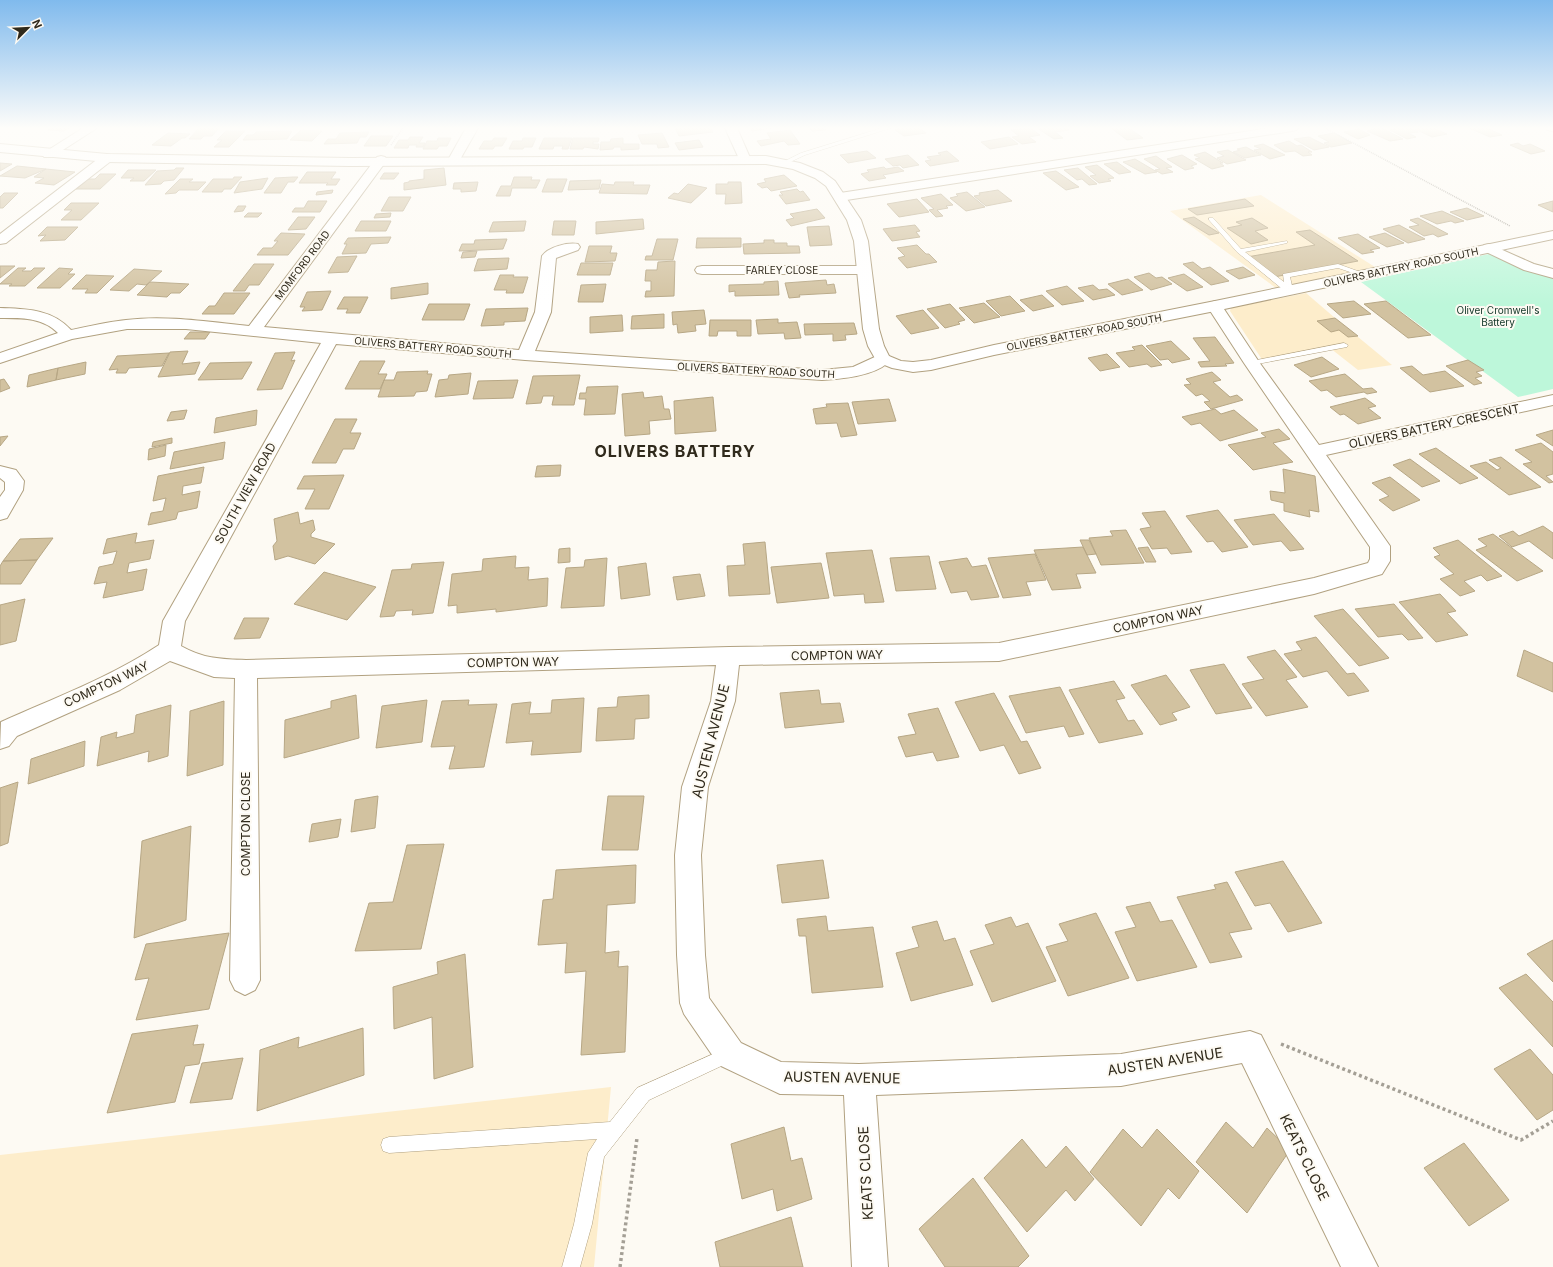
<svg xmlns="http://www.w3.org/2000/svg" width="1553" height="1267" font-family="Inter,sans-serif">
	<rect width="100%" height="100%" fill="#fdfaf3"/>
	<path fill="#fdedcb" d="M1261 195 1375 267 1276 288 1170 211Z
		M1306 293 1335 318 1392 365 1358 370 1330 348 1263 361 1230 311 1231 308Z
		M611 1087 594 1267H0V1155Z"/>
	<path fill="#bdf7da" d="M1489 254 1533 271 1553 277V389L1518 397 1361 282Z"/>
	<path fill="#d2c2a0" stroke="#b7a785" d="M50 128H69L64 131 48 130Z
		M199 128H219L212 136H204L201 139H189Z
		M675 128H710L713 132 679 136Z
		M750 128H772L752 131Z
		M809 128H825L826 130 812 131Z
		M905 128H919L926 133 904 136 895 130Z
		M1030 128 1040 135 1029 137 1036 142 1022 144 1012 137 1019 136 1011 130Z
		M1037 128H1067L1069 130 1055 132 1063 138 1054 139Z
		M1111 128H1129L1143 138 1127 140Z
		M1372 128H1382L1403 139 1390 141 1367 131 1374 129Z
		M1399 128H1410L1418 132 1408 133 1416 137 1407 139 1390 130Z
		M1419 128H1433L1447 134 1432 137 1415 129Z
		M1469 128H1487L1502 135 1490 137Z
		M1359 129 1370 135 1358 139 1344 132Z
		M301 130 322 131 312 141 290 140Z
		M790 130 800 144 788 145 784 141 761 146 757 141 771 139 767 133Z
		M226 131H245L229 147H214L222 140H217Z
		M292 131 287 139 243 140 247 135H253L256 132Z
		M369 132 366 137H360L357 143 324 144 328 139H336L340 133Z
		M168 133 190 134 185 138H182L171 146 152 145Z
		M662 133 669 147 658 148 657 144H642L638 135Z
		M1334 133 1352 143 1331 147 1324 143 1329 142 1318 136Z
		M371 136H393L386 146H364Z
		M410 137H423L419 143H425L423 147H416L417 145H409L408 148H394L399 140H408Z
		M1009 137 1018 144 990 149 981 142Z
		M1309 137 1329 147 1314 150 1294 139Z
		M438 138H451L447 146H439L437 149H423L427 141H437Z
		M494 138H507L502 146H495L493 149H479L484 141H492Z
		M523 138H536L532 147H524L523 149H509L513 141H522Z
		M544 138H572L568 149H562L563 146H554L553 149H539Z
		M573 138H599L598 142H593V144H599L598 149 584 147 583 149H570Z
		M623 138V144H639V149L621 150V147H614L613 149 600 150 601 142H610L611 139Z
		M699 140 703 147 679 150 675 143Z
		M1289 141 1297 146 1301 145 1312 152H1308L1312 155 1303 156 1295 151 1285 152 1274 145Z
		M1518 143 1523 146 1530 144 1545 151 1531 154 1510 145Z
		M1263 144 1285 155 1270 159 1254 150 1261 149 1254 146Z
		M1246 147 1261 155 1245 158 1233 152 1240 150 1237 149Z
		M1228 150 1246 160 1227 164 1217 158 1224 156 1217 152Z
		M867 151 876 158 848 163 840 155Z
		M947 151 959 161 930 166 925 161 931 160 927 157 941 155 938 153Z
		M1205 152 1223 163H1220L1224 166 1212 169 1195 159 1200 158 1194 155Z
		M908 155 919 165 903 168 900 165 893 166 885 159Z
		M1182 155 1197 164 1191 166 1194 168 1185 170 1167 159Z
		M1156 156 1172 167 1166 168 1173 172 1162 174 1155 170 1160 169 1144 159Z
		M1135 159 1157 172 1145 174 1123 162Z
		M1117 162 1131 172 1119 174 1104 164Z
		M0 163 12 164 0 171Z
		M1097 165 1114 178 1108 179 1111 181 1099 183 1090 176 1096 175 1085 167Z
		M17 166 46 169 25 178 0 176Z
		M884 167 886 169 898 167 904 171 883 175 886 178 869 181 861 174 869 172 867 170Z
		M176 168H184L174 180 164 181 161 184 145 185 157 171 174 170Z
		M444 168 446 185 404 190V183L409 182V181L424 179V170Z
		M1078 168 1097 184 1089 185 1082 179 1077 180 1064 170Z
		M46 169 75 172 54 185 35 183 44 178 34 177Z
		M128 170H156L144 181H130L134 178H121Z
		M1056 171 1079 187 1066 190 1043 173Z
		M307 172H336L331 179H340L336 185H326L328 183H299Z
		M384 173H399L394 179H380Z
		M100 174H116L100 189H76L88 179H95Z
		M784 175 797 186 771 191 767 187 762 188 757 184 766 182 764 179Z
		M234 177H242L231 189H224L222 192H202L213 179H233Z
		M293 177H298L294 182H288L281 193H264L275 178Z
		M514 177H532L531 180H540L536 188H512L510 196H496L501 186H511Z
		M268 178 262 189 234 193 240 182Z
		M180 179H193L189 182H206L198 190H179L176 193 165 194Z
		M547 179H567L562 192H542Z
		M601 180 599 189 568 190 570 181Z
		M478 182 476 191 461 192V189H453L454 183Z
		M615 182H634L633 185H650L647 194 599 193 602 184 614 185Z
		M728 182H741L742 203 725 204 726 194H716V184H728Z
		M688 184 707 188 691 203 668 198 674 193 678 194Z
		M797 189 800 192 803 191 810 200 786 204 779 195H783L780 192Z
		M333 190 332 193 316 195 317 192Z
		M998 190 1012 201 986 206 974 196 980 195 979 193Z
		M967 192 985 207 966 211 950 198 958 196 956 194Z
		M4 193H18L3 208H0V197Z
		M941 194 953 205 946 206 948 208 937 210 943 216 936 217 929 210 934 209 921 198Z
		M389 197H411L403 211H381Z
		M917 199 929 212 899 217 887 204Z
		M1245 199 1254 206 1197 215 1188 209Z
		M308 201H327L320 212H292L295 208H304Z
		M1553 201V212L1538 205Z
		M71 203H99L81 220H61L72 210H64Z
		M238 206H246L243 211 234 212Z
		M1467 208 1484 216 1467 220 1450 212Z
		M817 209 825 218 791 226 786 220 794 218 790 214Z
		M1442 211 1464 221 1455 223 1451 221 1437 224 1420 216Z
		M248 213H262L258 217H244Z
		M391 213 390 217 374 218 376 214Z
		M298 217H315L306 229 288 230Z
		M1194 217 1219 233 1209 235 1183 219Z
		M1252 218 1268 228 1255 231 1268 240 1251 244 1227 228 1242 225 1236 222Z
		M1418 218 1448 234 1438 237 1433 234 1424 236 1409 227 1419 225 1410 220Z
		M643 219 644 229 596 234V222Z
		M361 221H391L386 231H355Z
		M526 221 524 231 489 232 493 222Z
		M554 221H576L574 235H552Z
		M915 225 920 231 916 232 920 237 892 241 883 229Z
		M1399 225 1425 239 1408 243 1383 229Z
		M829 226 832 245 810 246 807 227Z
		M47 227H78L65 240 40 241 46 235 38 236Z
		M1310 230 1358 261 1274 277 1247 257 1315 245 1296 232Z
		M281 233 305 234 288 255H257L263 248H272L278 241H274Z
		M1385 233 1404 243 1387 247 1369 237Z
		M1358 234 1380 248 1370 250 1374 252 1362 254 1338 238Z
		M391 237 388 243 371 244 366 253 342 254 347 244H344L348 238Z
		M697 238H741V247L696 248Z
		M507 239 503 249 459 251 462 244H474L475 240Z
		M657 239H678L673 260H645L646 256H652Z
		M764 240H774V243H787V246H799L800 253 744 254 743 244 764 243Z
		M917 245 926 254H929L937 262 907 268 898 258 905 256 897 248Z
		M589 246H612L610 253H617L615 261 585 262Z
		M477 251 475 257 461 258 463 252Z
		M357 256 348 272 328 273 337 257Z
		M509 258 507 269 474 271 478 259Z
		M675 261 674 296 645 297 646 291H651V281H645L646 270H657L658 262Z
		M1193 262 1202 269 1210 267 1229 281 1211 285 1183 264Z
		M581 263H613L610 275H577Z
		M254 264H274L259 285H249L245 291H233Z
		M0 266H15L0 278Z
		M1243 267 1255 275 1239 279 1226 271Z
		M18 268H26L22 271H31L34 268H45L25 286H9L12 284H0Z
		M59 268 73 269 68 274H75L60 288H37Z
		M134 269 162 271 146 285 137 284 129 291 110 290Z
		M1149 273 1156 278 1162 277 1172 284 1151 290 1134 277Z
		M1184 274 1203 287 1187 291 1168 278Z
		M86 275 114 276 97 293H85L88 289H72Z
		M500 275H514L513 277H528L523 293H506L507 290H494Z
		M1128 279 1143 290 1122 295 1108 284Z
		M826 280 827 285 834 284 836 293 799 295 800 297 789 298 785 283Z
		M778 281 779 295 735 296V291L729 292V285L764 284V282Z
		M150 282 189 284 180 293H171L167 297 137 295Z
		M428 283V294L391 299V288Z
		M606 284 603 302H578L581 285Z
		M1093 285 1099 290 1107 289 1115 295 1093 300 1078 288Z
		M1067 286 1084 301 1062 305 1046 291Z
		M331 291 322 310 302 311 305 307H300L307 292Z
		M224 293H250L234 314H202L209 306H215Z
		M1042 295 1054 306 1033 311 1020 300Z
		M1010 296 1025 311 1001 316 986 301Z
		M344 297H368L360 313H346L348 309H337Z
		M1354 301 1371 314 1343 318 1327 304Z
		M1386 301 1431 335 1408 338 1364 304Z
		M984 303 1000 317 974 323 959 308Z
		M429 304H470L464 320H422Z
		M950 304 965 320 958 322 960 324 945 328 927 309Z
		M528 308 525 321 504 322V325L481 326 486 309Z
		M704 310 706 324 695 325 696 331 678 333 677 324 673 325 672 312Z
		M923 310 939 328 911 334 896 316Z
		M664 314V328L631 329 632 316Z
		M622 315 623 331 590 333V317Z
		M1335 318 1358 336 1348 337 1339 330 1331 332 1317 321Z
		M778 319V323L797 322 801 338 785 339 784 333 758 334 756 320Z
		M710 320H751V336H737V331H718L717 336H709Z
		M854 323 857 334 845 335 846 340 833 341V334L805 335 804 324Z
		M190 332H210L205 339H184Z
		M1215 337 1234 363 1225 364 1227 366 1201 367 1198 362 1210 361 1193 338Z
		M1171 341 1190 359 1172 363 1168 359 1160 360 1146 346Z
		M1142 345 1162 365 1151 367 1147 364 1129 367 1116 353 1135 350 1132 347Z
		M188 351 182 364 200 362 195 374 158 377 170 352Z
		M295 352 291 361 295 360 282 389 257 390 275 353Z
		M169 353 162 366 129 368 126 373H116L118 369 109 370 117 356Z
		M1107 354 1120 367 1100 371 1088 358Z
		M1322 357 1339 369 1311 377 1294 365Z
		M1468 360 1484 370 1476 372 1482 376 1475 378 1482 383 1474 385 1446 366Z
		M360 361H385L378 374H387L380 389H345Z
		M86 362 85 374 56 380 58 368Z
		M252 362 242 379 198 380 210 363Z
		M1412 366 1423 375 1445 371 1464 386 1430 392 1400 368Z
		M58 368 56 380 27 387 29 375Z
		M428 371 427 374H432L427 391 416 392 414 396 378 397 384 380H394L397 372Z
		M1212 372 1221 380 1213 382 1230 397 1237 395 1243 400 1211 409 1204 402 1210 401 1202 394 1196 396 1184 385 1191 384 1186 379Z
		M471 373 468 394 435 397 439 380 448 379 449 375Z
		M1345 374 1363 389 1372 388 1377 392 1367 394 1364 392 1336 397 1327 390 1321 391 1309 381Z
		M580 375 574 405H552L554 396H543L541 403 526 404 533 376Z
		M4 379 10 388 0 392V380Z
		M518 380 513 398 473 399 478 381Z
		M618 386 615 414 584 415 586 399H579L580 393H586L587 387Z
		M643 392 644 398 662 396 664 409H669L671 419 649 421 650 434 625 436 622 394Z
		M713 397 716 431 675 434 674 401Z
		M1365 398 1376 406 1368 408 1381 418 1358 424 1344 414 1340 415 1330 407Z
		M889 399 896 421 858 424 852 402Z
		M848 403 857 435 841 437 837 423 816 424 813 409 827 407 826 404Z
		M1215 409 1221 414 1234 410 1258 430 1220 441 1200 423 1191 425 1182 417Z
		M187 410 184 419 167 421 171 412Z
		M257 410 256 425 214 433 216 418Z
		M335 419H357L350 433H361L354 449H343L336 463H312Z
		M1279 429 1290 439 1273 443 1293 462 1253 470 1228 445 1266 437 1261 433Z
		M1553 430V446L1536 435Z
		M8 436 0 446V437Z
		M172 438V443L152 447 153 442Z
		M225 442 223 459 170 469 174 452Z
		M1541 443 1553 452V474L1546 476 1553 482 1549 483 1523 464 1532 462 1515 450Z
		M166 445 165 456 148 460 149 449Z
		M1436 448 1478 478 1460 484 1419 454Z
		M1501 457 1541 487 1509 495 1470 466 1486 462 1497 470 1501 468 1489 460Z
		M1410 459 1440 481 1422 487 1393 465Z
		M561 465 560 476 535 477 537 466Z
		M204 467 201 483 183 486 182 495 200 491 197 508 178 512 176 519 148 525 151 513 163 511 166 498 153 501 158 476Z
		M1283 469 1315 476 1319 512 1309 510 1310 517 1284 511V503L1271 500 1270 491 1285 493Z
		M344 475 329 509H305L315 489H297L304 476Z
		M1390 477 1420 500 1393 511 1379 500 1389 496 1372 483Z
		M1218 510 1248 547 1222 552 1213 541 1207 542 1186 516Z
		M1165 511 1192 552 1171 554 1167 548 1152 549 1140 529 1151 527 1142 513Z
		M298 512 300 524 313 520 315 530 311 534V537L335 544 315 564 288 556 275 560 273 546 277 541 274 519Z
		M1274 514 1304 549 1290 551 1281 541 1253 545 1234 520Z
		M1543 526 1553 533V559L1529 541 1512 547 1499 536 1513 531 1519 536Z
		M1126 530 1144 563 1101 565 1089 538 1113 536 1110 531Z
		M137 533 135 543 154 540 150 559 129 563 127 573 147 569 143 590 103 598 107 582 94 584 99 567 113 564 117 551 103 554 107 539Z
		M1493 534 1543 571 1517 581 1476 550 1487 546 1478 539Z
		M53 538 37 560 3 561 20 539Z
		M1080 540H1089L1096 554 1087 555Z
		M1458 540 1502 576 1487 581 1481 575 1464 581 1475 591 1460 596 1440 579 1454 574 1434 557 1440 555 1433 548Z
		M765 542 770 594 729 596 727 566 745 565 743 544Z
		M1083 547 1096 573 1076 574 1081 588 1052 590 1034 550Z
		M1148 547 1156 562H1146L1138 548Z
		M570 548V562L558 563 559 549Z
		M872 550 884 602 865 603 864 594 834 596 826 553Z
		M1035 554 1046 580 1026 582 1031 595 1003 598 988 558Z
		M516 556 515 568 529 567 528 580 548 578 547 606 496 612V609L457 613V605L448 606 452 574 482 571 483 559Z
		M929 556 936 589 896 591 890 558Z
		M607 558 604 606 561 608 566 568 584 567 585 560Z
		M967 558 972 567 986 565 999 597 971 600 967 591 951 593 939 562Z
		M37 560 21 584H0V566L3 561Z
		M444 562 433 613 412 615 413 610 396 611 394 616 380 617 392 570 411 569 412 564Z
		M646 563 650 595 621 599 618 567Z
		M821 563 829 598 777 603 771 567Z
		M324 572 376 587 347 620 294 604Z
		M700 574 705 596 677 600 673 577Z
		M1440 594 1456 611 1447 613 1468 635 1436 642 1399 602Z
		M25 599 16 641 0 645V605Z
		M1394 604 1423 638 1408 640 1402 634 1378 637 1355 609Z
		M1343 609 1389 658 1359 666 1314 616Z
		M244 618H269L260 638 234 639Z
		M1316 637 1347 674 1354 673 1369 691 1348 696 1327 671 1303 677 1284 654 1302 650 1296 642Z
		M1275 650 1297 677 1286 680 1308 707 1266 716 1242 684 1264 679 1247 657Z
		M1524 650 1553 663V692L1517 676Z
		M1224 664 1252 708 1216 714 1190 670Z
		M1166 675 1190 707 1172 713 1177 720 1160 725 1131 685Z
		M1114 681 1125 698 1116 700 1128 721 1134 720 1143 734 1099 743 1069 690Z
		M1060 687 1084 734 1069 737 1064 726 1026 733 1009 696Z
		M819 690 821 704 840 703 844 722 785 728 780 693Z
		M994 693 1021 742 1027 741 1041 768 1019 774 1004 745 980 751 955 702Z
		M356 695 359 738 284 758 285 720 331 708V701Z
		M649 695V718L635 719 634 739 596 741 598 708 617 707 618 697Z
		M584 698 581 752 531 755 533 741 506 743 512 704 531 702 529 714 551 713 552 700Z
		M427 700 422 742 376 748 382 706Z
		M469 700 468 705 497 704 484 767 449 769 455 746 431 747 442 701Z
		M224 701 223 765 187 776 190 711Z
		M171 705 168 756 148 762 149 751 97 766 101 737 117 732 116 738 134 733 136 715Z
		M938 708 959 757 937 761 933 752 906 757 898 737 916 734 908 714Z
		M85 741 84 766 28 784 31 759Z
		M18 782 8 843 0 846V788Z
		M378 796 375 828 351 832 355 800Z
		M608 796H644L638 850H602Z
		M341 819 338 837 309 842 312 824Z
		M191 826 186 920 134 938 142 841Z
		M444 844 421 949 355 951 369 903 393 902 407 845Z
		M823 860 829 898 782 903 777 865Z
		M1283 861 1322 923 1288 932 1270 903 1255 906 1235 872Z
		M636 865 635 903 607 905 605 953 619 951 618 967 628 966 625 1052 581 1055 586 971 565 973 567 943 538 945 543 900 553 899 556 870Z
		M1227 882 1252 929 1229 933 1242 957 1210 963 1177 897 1216 889 1214 885Z
		M1150 902 1160 922 1172 920 1197 967 1137 981 1115 932 1136 927 1126 907Z
		M1096 913 1129 978 1068 996 1046 947 1068 941 1059 924Z
		M826 916 828 931 873 927 883 987 812 993 806 936H799L797 919Z
		M1011 917 1016 927 1028 923 1056 981 992 1002 970 951 994 944 985 925Z
		M937 921 944 941 955 938 973 985 911 1001 896 953 919 947 912 927Z
		M229 933 209 1009 136 1020 149 978 135 980 146 944Z
		M1553 940V982L1527 954Z
		M465 954 473 1067 434 1079 432 1017 394 1029 393 987 438 974 437 962Z
		M1526 974 1553 1002V1047L1499 988Z
		M198 1025 193 1045 204 1044 199 1064 185 1066 175 1102 107 1113 132 1034Z
		M363 1028 364 1075 257 1111 260 1050 299 1037 298 1048Z
		M1530 1049 1553 1075V1110L1537 1120 1494 1069Z
		M243 1058 232 1099 190 1103 202 1063Z
		M1226 1122 1253 1148 1267 1128 1290 1150 1247 1213 1196 1162Z
		M784 1127 791 1161 802 1158 812 1199 777 1211 773 1189 742 1199 731 1144Z
		M1123 1129 1142 1148 1157 1129 1199 1171 1179 1199 1168 1188 1141 1226 1090 1172Z
		M1022 1139 1046 1168 1066 1146 1094 1179 1075 1201 1066 1190 1027 1232 984 1178Z
		M1464 1143 1509 1200 1469 1226 1424 1168Z
		M973 1178 1029 1256 1018 1267H945L919 1229Z
		M791 1217 803 1267H720L715 1242Z"/>
	<g fill="none" stroke-linecap="round" stroke-linejoin="round">
		<g stroke="#b1a180" stroke-width="1">
			<path id="lane" d="M882 128H891L805 155 786 164 781 163 801 153Z
				M1209 218H1213L1241 249 1287 241V243L1245 252 1284 282 1283 274 1338 264 1366 274 1362 276 1338 268 1290 277 1293 290 1289 292H1286L1237 252 1209 220Z
				M1344 343 1348 345 1347 347 1252 365 1248 363 1252 361Z
				M729 1047 734 1050 737 1055 734 1060 649 1100 604 1157 592 1224 580 1267H562L574 1224 588 1153 597 1139 389 1153 383 1151 381 1145 383 1139 389 1137 610 1122 637 1088Z"/>
		</g>
		<g stroke="#b1a180" stroke-width="2">
			<path id="street" d="M83 128H97L52 157H44L42 154Z
				M466 128H478L458 163H450L448 160Z
				M725 128H737L751 160 749 163H741Z
				M1270 128H1298L1296 130 1292 131 840 201 835 200 834 197 835 194 840 193Z
				M1546 128H1553V131L1548 130Z
				M107 154 111 155 113 158 111 161 6 243 0 244V234L103 155Z
				M381 156 385 157 387 160 264 327 519 350 535 312 542 256C548 247 568 242 578 244L580 247 578 250 556 258 551 312 535 351 822 370 853 367 877 356 883 354 889 356 891 359C879 376 841 379 822 380L525 360 336 344 185 621 181 646C204 659 221 659 246 660L729 647 999 643 1314 578 1368 563 1370 559V547L1244 363 1207 306 1210 303 1215 301 1220 303 1259 362 1319 445 1553 395V405L1326 455 1390 546V561L1382 574 1314 594 999 661 739 665 735 701 708 787 701 855 705 955 709 998 741 1043 781 1062 859 1064 1121 1054 1250 1031 1261 1035 1378 1267H1341L1242 1063 1121 1086 876 1095 888 1267H852L844 1095 780 1094 719 1065 684 1014 680 1003 677 955 675 855 682 787 711 701 716 665 257 678 260 980 255 990 245 995 235 990 230 980 235 678 214 677 170 661 120 690 17 736 9 746 0 749 1 722C54 698 109 678 159 645L163 621 321 343 186 329H127L72 339 0 363V353L58 333C42 317 21 318 0 318V308C27 309 52 309 71 330 90 326 108 322 126 320 167 315 209 322 249 326L377 157Z
				M1489 244 1534 264 1553 269V278L1524 270 1484 251 1482 248 1484 245Z
				M702 266H863L868 267 870 270 868 273 863 274H702L697 273 695 270 697 267Z
				M0 466 16 470 24 481 23 490 7 518 0 520V497L5 490V482L0 478Z"/>
		</g>
		<g stroke="#b1a180" stroke-width="2">
			<path id="secondary" d="M0 144 107 154 350 158 766 156 800 163 823 172 835 181 861 220 868 241 879 329 884 346 889 356 901 361 913 362 931 360 994 345 1215 301 1553 231V239L1215 311 994 355 931 370 913 372 892 368 877 362 868 346 863 329 854 241 847 220 826 186 815 178 793 169 766 164 350 166 107 162 0 152Z"/>
		</g>
		<path stroke="#a49f95" stroke-width="1.5" stroke-dasharray="1 1" stroke-linecap="butt" d="M1325 128 1510 226
			M391 145 403 128"/>
		<path stroke="#a49f95" stroke-width="3.5" stroke-dasharray="3 3" stroke-linecap="butt" d="M1281 1044 1521 1140 1553 1121
			M620 1267 637 1138"/>
		<use href="#lane" fill="#fff" fill-rule="evenodd"/>
		<use href="#street" fill="#fff" fill-rule="evenodd"/>
		<use href="#secondary" fill="#fff" fill-rule="evenodd"/>
	</g>
	<linearGradient id="sky" x2="0" y2="1"><stop stop-color="#80baed"/><stop offset="0.42" stop-color="#fefdfa"/><stop offset="1" stop-color="#fefdfa" stop-opacity="0"/></linearGradient>
	<rect width="1553" height="305" fill="url(#sky)"/>
	<g text-anchor="middle" dominant-baseline="central" stroke-width="4" stroke-linejoin="round" paint-order="stroke">
		<g font-size="10" fill="#302a1c" stroke="#fdfaf3">
			<text transform="translate(302 265) rotate(-53)">MOMFORD ROAD</text>
			<text transform="translate(1401 267) rotate(-12)">OLIVERS BATTERY ROAD SOUTH</text>
			<text x="782" y="270">FARLEY CLOSE</text>
			<text transform="translate(1084 332) rotate(-11)">OLIVERS BATTERY ROAD SOUTH</text>
			<text transform="translate(433 347) rotate(5)">OLIVERS BATTERY ROAD SOUTH</text>
			<text transform="translate(756 370) rotate(3)">OLIVERS BATTERY ROAD SOUTH</text>
		</g>
		<g font-size="10" fill="#0f3425" stroke="#fdfaf3">
			<text x="1498" y="310">Oliver Cromwell's<tspan x="1498" dy="12">Battery</tspan></text>
		</g>
		<g font-size="12" fill="#302a1c" stroke="#fdfaf3">
			<text transform="translate(1434 426) rotate(-12)">OLIVERS BATTERY CRESCENT</text>
			<text transform="translate(245 493) rotate(-61)">SOUTH VIEW ROAD</text>
			<text transform="translate(1158 619) rotate(-12)">COMPTON WAY</text>
			<text transform="translate(837 655) rotate(-1)">COMPTON WAY</text>
			<text transform="translate(513 662) rotate(-1)">COMPTON WAY</text>
			<text transform="translate(106 684) rotate(-25)">COMPTON WAY</text>
			<text transform="translate(245 824) rotate(-90)">COMPTON CLOSE</text>
		</g>
		<g font-size="14" fill="#302a1c" stroke="#fdfaf3">
			<text transform="translate(710 741) rotate(-76)">AUSTEN AVENUE</text>
			<text transform="translate(1165 1061) rotate(-9)">AUSTEN AVENUE</text>
			<text transform="translate(842 1077) rotate(1)">AUSTEN AVENUE</text>
			<text transform="translate(1305 1157) rotate(64)">KEATS CLOSE</text>
			<text transform="translate(865 1173) rotate(-93)">KEATS CLOSE</text>
		</g>
		<g font-size="16" font-weight="bold" letter-spacing="1" fill="#302a1c" stroke="#fdfaf3">
			<text x="675" y="451">OLIVERS BATTERY</text>
		</g>
	</g>
	<g transform="translate(28 28) rotate(66)" stroke="#fdfaf3" stroke-width="3" paint-order="stroke">
	<path d="M0-3L7 15L0 10L-7 15Z" fill="#302a1c"/>
	<text y="-6" font-size="11" font-weight="bold" text-anchor="middle" fill="#302a1c">N</text>
	</g>
</svg>
